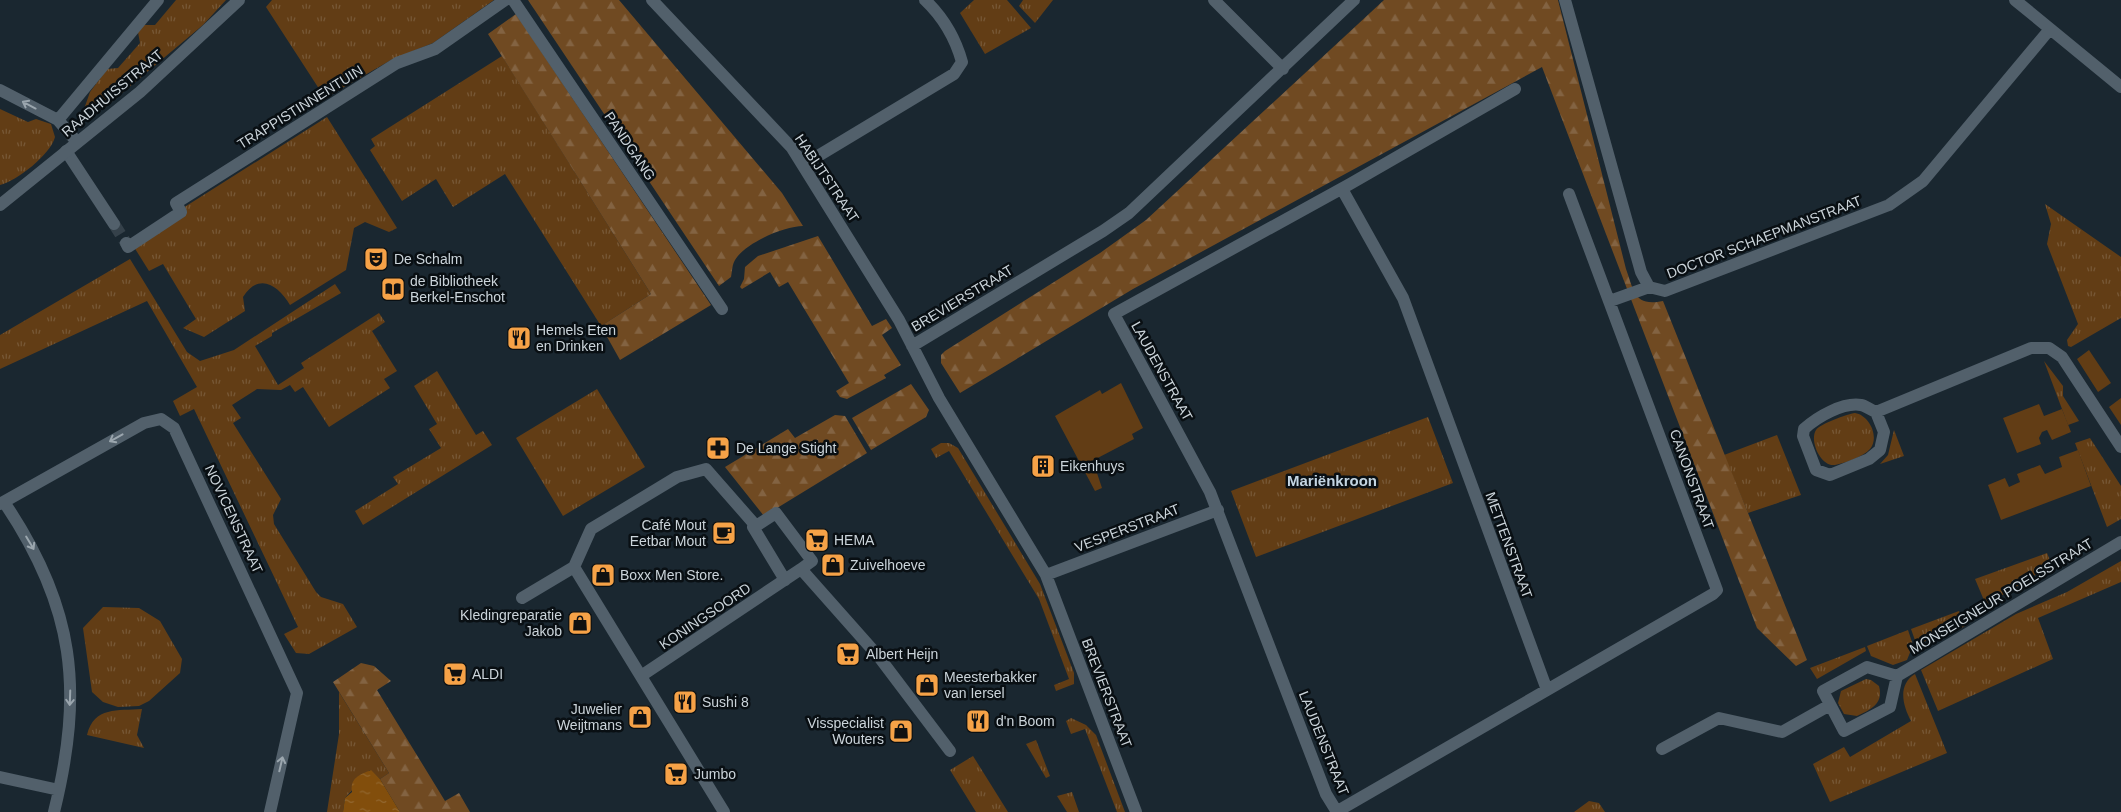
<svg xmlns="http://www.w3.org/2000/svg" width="2121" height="812" font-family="Arial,sans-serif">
	<defs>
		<pattern id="grass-tufts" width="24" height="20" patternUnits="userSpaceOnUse" patternTransform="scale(1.25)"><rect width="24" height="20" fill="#623d15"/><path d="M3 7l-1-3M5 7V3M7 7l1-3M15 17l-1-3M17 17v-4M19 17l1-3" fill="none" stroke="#775836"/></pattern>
		<pattern id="forest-firs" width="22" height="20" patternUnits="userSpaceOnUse" patternTransform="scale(1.25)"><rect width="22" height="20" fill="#704a22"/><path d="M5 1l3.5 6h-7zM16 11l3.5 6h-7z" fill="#836342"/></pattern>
		<pattern id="water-ripples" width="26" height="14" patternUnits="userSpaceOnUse" patternTransform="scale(1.25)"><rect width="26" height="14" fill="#824e0c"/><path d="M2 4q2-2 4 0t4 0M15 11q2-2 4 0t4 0" fill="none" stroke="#92672f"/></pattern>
	</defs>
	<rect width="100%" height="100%" fill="#1a2730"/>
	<path fill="url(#grass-tufts)" d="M176 0H226L203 25 103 109 100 106 83 112 90 92 107 69 118 68 140 43 138 32 144 25H155Z
		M272 0H494L433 43 391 60 325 98 266 7Z
		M974 0H1007L1031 28 985 54 960 13Z
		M1023 0H1053L1035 23 1019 6Z
		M502 56 651 294 601 326 505 174 453 207 436 179 402 201 370 150 375 146 371 139Z
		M0 109 28 122 36 119 51 124 55 137C51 154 17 181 0 185Z
		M327 117 397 228 389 232 365 222 354 228 346 270 290 305C278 285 259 272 243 297L245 311 204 337 183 328 196 319 163 264 149 271 134 247 183 208Z
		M2045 204 2121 257V318L2071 347 2068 346 2067 340 2078 324 2047 244 2051 224Z
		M130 259 187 352 200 361 234 350 335 284 341 293 272 333V336L255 346 278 385 304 368 301 363 379 313 385 322 372 331 397 371 384 379 390 388 329 427 303 387 295 392 290 385 281 390 257 389 232 405 241 418 233 423 281 499 273 515 274 524 316 592 321 597 343 604 357 627 309 654 296 653 284 634 298 627 194 409 180 416 173 401 197 387 147 301 0 369V335Z
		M2044 361 2063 386V396L2079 421 2068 425Z
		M437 371 476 435 483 431 492 445 363 525 355 511 398 484 393 477 441 448 429 429 437 424 414 386Z
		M597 389 645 467 563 516 516 438Z
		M1855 413C1869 415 1880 437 1870 449 1863 457 1845 463 1835 465 1821 467 1809 441 1816 430 1820 424 1847 414 1855 413Z
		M1428 417 1453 483 1256 557 1231 491Z
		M1894 430 1904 456 1880 464 1888 455Z
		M1777 435 1801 495 1748 513 1724 455Z
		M2090 438 2121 486V519L2107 527 2075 443Z
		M941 443H949L958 448 1040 584 1074 673V684L1056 691 1054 685 1069 679 1039 599 949 451 936 458 931 449Z
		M2047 553 2052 565 1986 605 1975 579Z
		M2121 561V582L2038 618 2053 659 1938 711 1921 670 2016 614 2067 592Z
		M103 607 139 608 160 621 182 659 180 673 149 701 139 706 118 707 103 702 92 692 83 628Z
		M1959 611 1965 626 1958 630 1948 628 1917 646 1911 629Z
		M1908 630 1914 648 1911 650 1907 660 1893 665 1871 656 1867 646Z
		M1865 647 1866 651 1817 679 1810 668Z
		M1915 674 1947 753 1830 802 1813 764 1844 747 1850 757 1911 721C1903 706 1897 685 1915 674Z
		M1866 679 1871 680 1879 686C1884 704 1870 710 1857 716L1844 714 1838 703 1841 691Z
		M339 692 389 773 380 779 370 770 345 798 343 812H327L339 734Z
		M142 709 137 735 144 748 87 735C94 706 118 711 142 709Z
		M1071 718 1086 725 1096 735 1125 812H1117L1085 729 1071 734 1066 721Z
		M1036 740 1050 776 1046 778 1026 744Z
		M973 756 1008 812H976L950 770Z
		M1072 792 1079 812H1067L1057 796Z
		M1589 801 1599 803 1605 812H1574Z"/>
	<path fill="url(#forest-firs)" d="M528 0H619L782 193 803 226C784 226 742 244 734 262 732 266 732 273 731 277L719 286Z
		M1384 0H1558L1626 269C1634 291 1634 307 1663 301L1807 660 1796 666 1757 628 1542 67 1133 289 960 393 941 363V355L945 351 1100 253 1146 220Z
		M516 14 711 305 620 360 601 326 651 294 488 34Z
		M818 236 872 326 886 319 892 328 882 335 901 365 884 375 886 378 847 399 840 397 836 391 849 383 788 282 779 287 770 272 742 289 740 287 744 279 745 267 758 256Z
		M911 384 929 410 926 417 871 450 852 418Z
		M835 415 845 416 867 453 764 516 725 467 788 429 795 438Z
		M361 663 374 666 391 681 377 690 445 801 459 793 470 812H400L380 779 389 773 333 682Z"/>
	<path fill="#623d15" d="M2089 350 2111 383 2098 392 2077 359Z
		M1121 383 1143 428 1132 434 1134 439 1090 462 1096 470 1102 488 1095 491 1055 416 1100 390 1102 394Z
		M2121 398V425L2109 407Z
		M2039 404 2044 416 2062 409 2071 432 2052 440 2047 430 2042 432 2039 438 2041 444 2017 453 2003 418Z
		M2078 450 2091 486 2001 520 1988 485 2005 478 2009 487 2020 482 2017 474 2040 465 2045 474 2062 467 2059 457Z"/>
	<path fill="url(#water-ripples)" d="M371 770 380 779 400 812H343L345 798 352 792C350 778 359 775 371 770Z"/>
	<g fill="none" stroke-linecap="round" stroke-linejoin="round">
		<path stroke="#35414a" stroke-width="12" stroke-dasharray="12 6" stroke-linecap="butt" d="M114 224 126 243"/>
		<path stroke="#52606b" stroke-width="12" d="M756 526 753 527 785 580
			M574 567 591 529 677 477 706 469 756 526 776 513 812 561 801 569 879 657 950 751
			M522 598 574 567 724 812
			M641 676 801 569"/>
		<path stroke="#52606b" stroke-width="12" d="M513 0 722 309
			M652 0 792 148 899 320 939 398 1046 575 1136 812
			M1214 0 1283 69
			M1565 0 1641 272 1649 287 1665 291 1889 205 1923 181 2050 29
			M2015 0 2121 87
			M0 90 58 120 77 142
			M58 120 158 0
			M66 151 114 224
			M803 165 954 74 962 62C955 37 944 18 925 0
			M126 243 128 247 181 212 176 203 397 63 435 49 505 0
			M1610 301 1649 287
			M912 346 1103 231 1129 213 1354 0
			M1876 412 1884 432 1880 450 1869 459 1830 475 1816 470 1803 436 1804 429C1817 417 1843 402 1861 405 1866 406 1871 410 1876 412L2031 348H2049L2062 357 2121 447
			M4 502C75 607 84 690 54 812
			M0 504 144 423 161 419 174 428 297 693 270 812
			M1046 575 1218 510
			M1897 676 1867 667 1823 691 1844 731 1890 707 1897 676 2121 542
			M1547 690 1713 594 1717 590 1569 194
			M1662 749 1719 718 1782 732 1830 705
			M0 777 59 790
			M1336 812 1547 690 1403 298 1342 189
			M1337 812 1326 794 1210 492 1114 314 1350 184 1515 89"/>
		<path stroke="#52606b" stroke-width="12" d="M0 205 140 92 239 0"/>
	</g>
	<defs><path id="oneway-shaft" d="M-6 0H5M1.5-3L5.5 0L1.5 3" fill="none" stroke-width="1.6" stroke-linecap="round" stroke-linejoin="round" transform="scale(1.25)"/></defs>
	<g stroke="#9ba6ae">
		<use href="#oneway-shaft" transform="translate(29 105) rotate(-152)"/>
		<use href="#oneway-shaft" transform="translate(116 438) rotate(151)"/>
		<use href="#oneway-shaft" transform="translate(30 543) rotate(59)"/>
		<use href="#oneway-shaft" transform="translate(70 698) rotate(92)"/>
		<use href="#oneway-shaft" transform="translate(281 764) rotate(-77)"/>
	</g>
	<defs>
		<g id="theatre-square" transform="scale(1.25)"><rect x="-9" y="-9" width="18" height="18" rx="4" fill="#f6a247" stroke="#090f13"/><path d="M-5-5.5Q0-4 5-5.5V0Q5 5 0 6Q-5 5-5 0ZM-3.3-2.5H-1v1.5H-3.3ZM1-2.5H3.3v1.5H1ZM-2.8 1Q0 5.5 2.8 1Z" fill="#111"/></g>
		<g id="library-square" transform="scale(1.25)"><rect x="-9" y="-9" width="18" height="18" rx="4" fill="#f6a247" stroke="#090f13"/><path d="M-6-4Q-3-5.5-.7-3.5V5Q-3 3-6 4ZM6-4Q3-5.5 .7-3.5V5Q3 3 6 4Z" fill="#111"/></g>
		<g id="restaurant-square" transform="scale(1.25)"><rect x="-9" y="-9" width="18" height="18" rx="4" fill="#f6a247" stroke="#090f13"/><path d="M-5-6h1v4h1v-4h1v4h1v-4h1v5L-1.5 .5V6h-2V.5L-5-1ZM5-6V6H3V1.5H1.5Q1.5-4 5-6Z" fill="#111"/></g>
		<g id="pharmacy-square" transform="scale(1.25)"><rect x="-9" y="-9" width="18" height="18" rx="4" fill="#f6a247" stroke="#090f13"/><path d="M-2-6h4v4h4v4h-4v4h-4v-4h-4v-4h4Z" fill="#111"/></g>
		<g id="building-square" transform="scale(1.25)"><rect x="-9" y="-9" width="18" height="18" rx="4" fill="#f6a247" stroke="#090f13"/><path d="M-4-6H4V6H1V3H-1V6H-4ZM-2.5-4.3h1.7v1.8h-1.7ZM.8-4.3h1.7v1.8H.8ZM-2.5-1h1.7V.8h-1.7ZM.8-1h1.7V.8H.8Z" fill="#111"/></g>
		<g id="cafe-square" transform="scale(1.25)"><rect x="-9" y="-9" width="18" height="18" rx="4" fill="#f6a247" stroke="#090f13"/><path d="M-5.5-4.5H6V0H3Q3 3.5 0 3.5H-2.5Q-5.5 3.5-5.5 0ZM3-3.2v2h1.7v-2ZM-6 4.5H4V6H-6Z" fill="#111"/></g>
		<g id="supermarket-square" transform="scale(1.25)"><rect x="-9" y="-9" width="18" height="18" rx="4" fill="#f6a247" stroke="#090f13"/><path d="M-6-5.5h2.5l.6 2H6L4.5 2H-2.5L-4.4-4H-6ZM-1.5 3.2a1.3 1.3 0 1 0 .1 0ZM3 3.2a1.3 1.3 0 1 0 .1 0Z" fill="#111"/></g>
		<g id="shop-square" transform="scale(1.25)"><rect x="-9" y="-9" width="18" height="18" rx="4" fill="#f6a247" stroke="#090f13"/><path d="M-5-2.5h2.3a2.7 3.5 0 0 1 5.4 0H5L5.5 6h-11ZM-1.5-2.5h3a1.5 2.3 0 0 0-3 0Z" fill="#111"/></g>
	</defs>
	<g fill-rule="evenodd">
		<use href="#theatre-square" x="376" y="259"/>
		<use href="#library-square" x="393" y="289"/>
		<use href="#restaurant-square" x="519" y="338"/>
		<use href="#pharmacy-square" x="718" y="448"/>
		<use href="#building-square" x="1043" y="466"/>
		<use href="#cafe-square" x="724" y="533"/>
		<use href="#supermarket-square" x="817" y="540"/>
		<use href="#shop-square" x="833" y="565"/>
		<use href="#shop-square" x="603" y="575"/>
		<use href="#shop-square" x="580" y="623"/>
		<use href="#supermarket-square" x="848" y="654"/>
		<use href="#supermarket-square" x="455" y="674"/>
		<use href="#shop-square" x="927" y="685"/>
		<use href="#restaurant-square" x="685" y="702"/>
		<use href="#shop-square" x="640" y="717"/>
		<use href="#restaurant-square" x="978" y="721"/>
		<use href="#shop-square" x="901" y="731"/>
		<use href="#supermarket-square" x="676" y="774"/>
	</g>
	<g text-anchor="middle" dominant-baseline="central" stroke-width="5" stroke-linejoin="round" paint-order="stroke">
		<g font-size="14" fill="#cbd4da" stroke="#090f13">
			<text transform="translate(112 93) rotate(-40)">RAADHUISSTRAAT</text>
			<text transform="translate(300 107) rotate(-32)">TRAPPISTINNENTUIN</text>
			<text transform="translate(630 146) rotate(56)">PANDGANG</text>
			<text transform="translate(827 178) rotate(56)">HABIJTSTRAAT</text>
			<text transform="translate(1764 237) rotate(-21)">DOCTOR SCHAEPMANSTRAAT</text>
			<text transform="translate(962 298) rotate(-31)">BREVIERSTRAAT</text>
			<text transform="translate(1162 371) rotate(61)">LAUDENSTRAAT</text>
			<text transform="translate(1692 479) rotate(70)">CANONSTRAAT</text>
			<text transform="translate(234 519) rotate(65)">NOVICENSTRAAT</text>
			<text transform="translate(1127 528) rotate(-21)">VESPERSTRAAT</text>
			<text transform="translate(1509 545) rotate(70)">METTENSTRAAT</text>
			<text transform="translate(2001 596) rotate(-31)">MONSEIGNEUR POELSSTRAAT</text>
			<text transform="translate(705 616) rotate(-34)">KONINGSOORD</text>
			<text transform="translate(1107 693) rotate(69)">BREVIERSTRAAT</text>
			<text transform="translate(1324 743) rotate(68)">LAUDENSTRAAT</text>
		</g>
		<g font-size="14" fill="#cbd4da" stroke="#090f13" text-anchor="start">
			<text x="394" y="259">De Schalm</text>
			<text x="410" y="281">de Bibliotheek<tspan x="410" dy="16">Berkel-Enschot</tspan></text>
			<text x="536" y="330">Hemels Eten<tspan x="536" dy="16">en Drinken</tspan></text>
			<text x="736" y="448">De Lange Stight</text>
			<text x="1060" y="466">Eikenhuys</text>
			<text x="706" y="525" text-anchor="end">Café Mout<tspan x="706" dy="16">Eetbar Mout</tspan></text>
			<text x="834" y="540">HEMA</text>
			<text x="850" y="565">Zuivelhoeve</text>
			<text x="620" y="575">Boxx Men Store.</text>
			<text x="562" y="615" text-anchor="end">Kledingreparatie<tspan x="562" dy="16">Jakob</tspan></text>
			<text x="866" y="654">Albert Heijn</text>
			<text x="472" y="674">ALDI</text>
			<text x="944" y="677">Meesterbakker<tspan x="944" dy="16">van Iersel</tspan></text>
			<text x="702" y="702">Sushi 8</text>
			<text x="622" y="709" text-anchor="end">Juwelier<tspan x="622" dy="16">Weijtmans</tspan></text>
			<text x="996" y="721">d'n Boom</text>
			<text x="884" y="723" text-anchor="end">Visspecialist<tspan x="884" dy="16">Wouters</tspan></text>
			<text x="694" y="774">Jumbo</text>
		</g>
		<g font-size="15" font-weight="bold" fill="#c4d5e1" stroke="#090f13">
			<text x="1332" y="480">Mariënkroon</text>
		</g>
	</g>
</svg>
